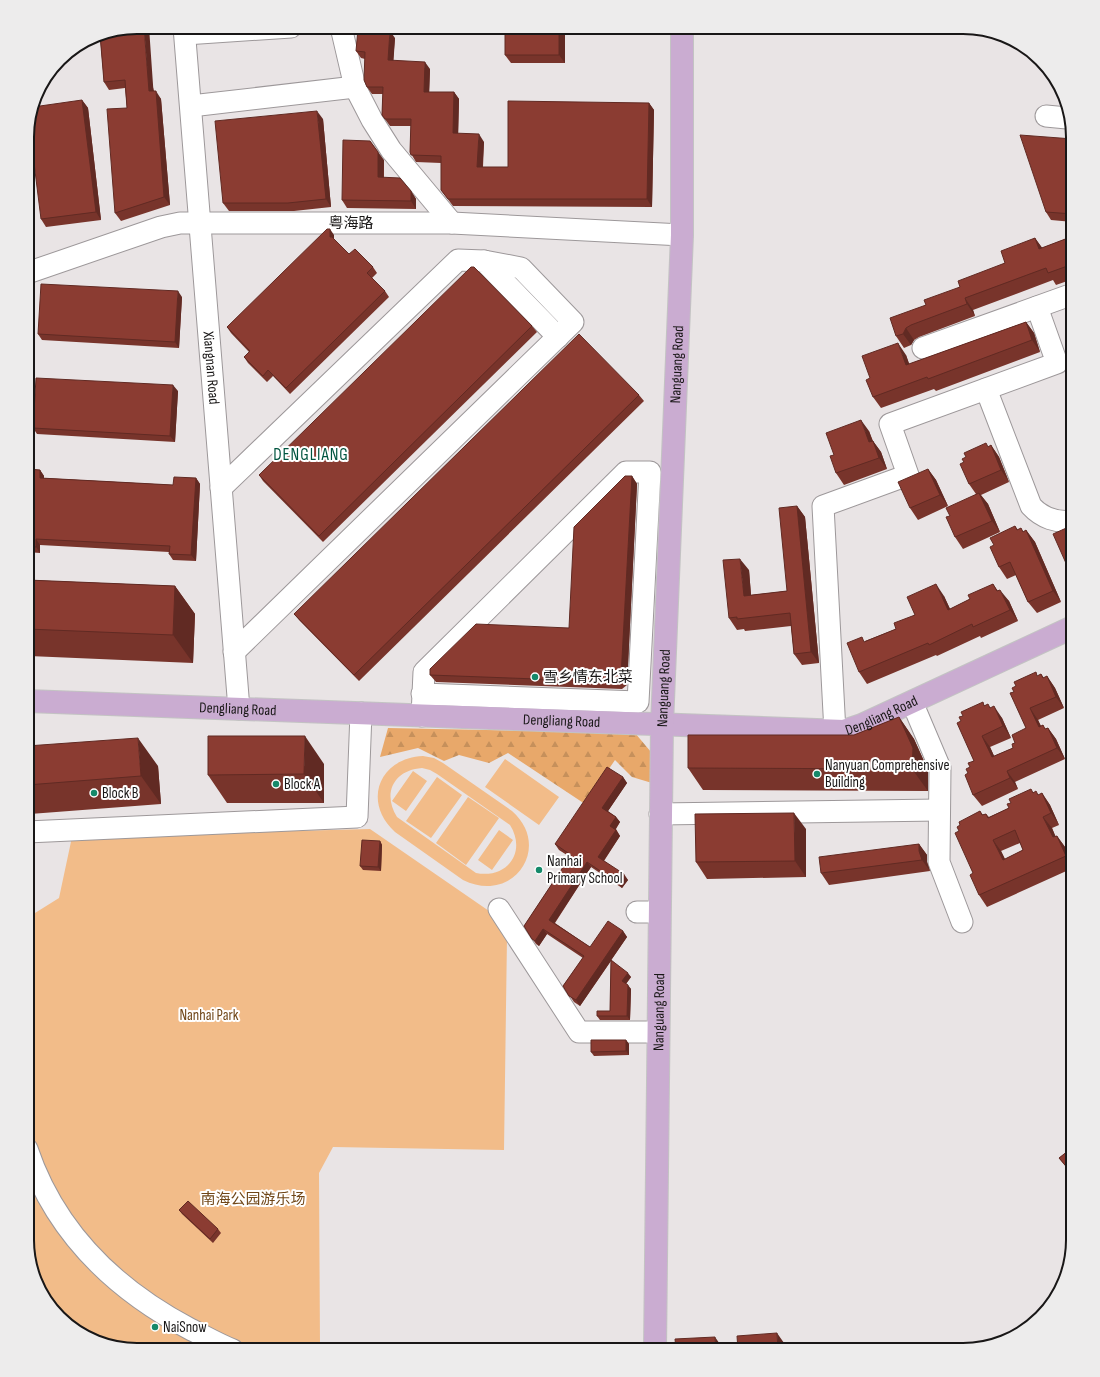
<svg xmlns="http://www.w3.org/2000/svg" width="1100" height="1377" font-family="'Sofia Sans Condensed','Noto Sans SC',sans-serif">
	<defs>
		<pattern id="forest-firs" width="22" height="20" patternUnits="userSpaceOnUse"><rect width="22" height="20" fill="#e8a86a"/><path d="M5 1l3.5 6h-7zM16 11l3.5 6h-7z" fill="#c6905b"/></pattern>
	</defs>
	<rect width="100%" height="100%" fill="#e9e4e5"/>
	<path fill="url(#forest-firs)" d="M388 728 635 733 651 752 652 783 632 777 615 760 585 804 508 753 489 763 459 755 444 761 418 748 380 757Z"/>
	<path fill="#f2bc89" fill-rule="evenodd" d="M423 756 434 758 443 763 512 811C553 847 513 905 463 880L395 832C362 802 379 758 423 756ZM422 768 430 770 437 774 510 825C527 852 507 879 476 873L397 817C382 793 394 770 422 768Z
		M505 759 559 797 539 825 485 787Z
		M413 771 427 781 406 811 392 801Z
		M437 777 462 795 431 838 406 821Z
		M468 797 499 818 466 865 436 843Z
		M370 829 489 911 507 937 504 1150 333 1147 319 1173 320 1346 213 1348 212 1350H137L88 1339 46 1301 27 1240V918L59 898 72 837Z
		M499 830 513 840 492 870 478 860Z"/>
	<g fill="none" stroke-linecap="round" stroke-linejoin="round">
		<g stroke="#9d989a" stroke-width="23">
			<g id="minor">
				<path id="s1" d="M184 27 239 709"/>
				<path d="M341 27 355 87 372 120 391 150 452 223"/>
				<path d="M185 34 291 27"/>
				<path d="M191 106 355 87"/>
				<path d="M1046 116 1067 118"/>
				<path d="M27 273 161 227 180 223H452L682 235"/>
				<path d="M923 348 1073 294"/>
				<path d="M986 389 1031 506C1042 518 1057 523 1073 521"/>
				<path d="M221 488 458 260 484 261 558 337"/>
				<path d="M234 652 573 322 521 268 484 261"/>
				<path d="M912 702 940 768 939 862 962 922"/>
				<path d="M422 716 424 672 626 472H650L638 702 422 694"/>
				<path d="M835 732 823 506 908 475 890 424 1057 363 1037 307"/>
				<path d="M660 814 939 810"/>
				<path d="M27 832 357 817 361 713"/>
				<path d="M499 909 579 1032H658"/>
				<path d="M637 912H659"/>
				<path d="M27 1149C55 1232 114 1289 190 1329 204 1336 218 1344 233 1350"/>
			</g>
		</g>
		<g stroke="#c3c3c3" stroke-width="24">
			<g id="major">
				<path id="s2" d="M27 701 844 731 862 725 1073 627"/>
				<path id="s3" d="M655 1350 662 725 682 235V27"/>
			</g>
		</g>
		<use href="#minor" stroke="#fff" stroke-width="21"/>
		<use href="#major" stroke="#caacd1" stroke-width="22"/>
	</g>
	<path fill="#78342b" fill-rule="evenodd" d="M137 27 154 91 161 99 170 205 121 221 115 213 127 108 125 88 109 90 104 82 100 37 91 38 95 35Z
		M505 27H577L570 30 565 35V63H511L505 55Z
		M395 38 393 61 430 69 429 92H454L459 99 458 134 484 142 483 167H508L649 103 654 110 652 207 453 206 441 190V163L416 162 410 152 411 126H390L382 115 383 94H372L367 87 365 59 361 58 356 51Z
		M82 100 88 108 101 220 46 227 41 219Z
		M323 119 331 207 294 211H229L223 203Z
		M1073 139V222L1051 220 1046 212Z
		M384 160V178L411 191 416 199V209L347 208 342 200Z
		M334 235V239L349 254 373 267 377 273 372 278 385 291 389 297 290 394 273 376 267 382 248 363 244 357 249 352 231 333 227 327Z
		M1035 238 1042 248 1068 238 1071 242H1073V279L1056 285 1053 280 973 310 975 316 919 337 914 340 911 345 904 348 896 336 926 305 1005 263Z
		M182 297 179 348 42 340 38 334Z
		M1026 322 1034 333 1040 352 936 391 934 389 881 408 873 397 870 378 906 355 909 364Z
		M532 326 537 332 323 542 263 481 259 475Z
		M178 391 175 442 37 434 33 428Z
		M639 395 644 401 359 681 299 620 294 614Z
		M869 431 873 441 881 452 887 469 844 485 836 473 834 455Z
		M991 445 999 457 1009 482 981 495 988 504 1000 532 963 549 955 537 950 516 976 494 969 484 964 462Z
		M27 469 40 470 44 476V478L173 485 196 478 200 484 196 561 173 560 169 554V552L40 545V553L27 552Z
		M928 469 936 480 948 506 918 520 910 508Z
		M632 476 637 484 627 685 622 689 436 682 430 675 569 628Z
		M797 506 805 517 819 663 802 665 794 654 791 626 745 631 744 629 737 630 729 618 749 570 751 595 787 591Z
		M1015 526 1018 530 1021 528 1023 532 1026 530 1035 542 1061 602 1037 613 1028 602 1016 575 1007 579 999 567 994 545Z
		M27 580 175 586 195 614 193 663 29 656 27 654Z
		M993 584 998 591 1009 601 1018 621 981 638 980 636 937 656 936 655 867 684 859 672 865 641 896 629 915 615 944 596 950 609 970 599Z
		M1041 674 1044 678 1047 676 1055 688 1064 708 1038 720 1041 726 1043 725 1045 729 1048 728 1056 739 1065 759 1015 782 1018 789 982 806 973 795 968 773 970 767 974 761 961 721 985 705 991 708 1002 718 1011 738 990 747 994 756 1013 748 1015 743 1026 728 1014 692Z
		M899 717 914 739 928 770V791L703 790 688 768 854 735Z
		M27 746 158 766 161 804 30 814 27 811Z
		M324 764V803H227L208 775Z
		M623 777 627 783 608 811 616 817 620 822 616 829 620 836 604 861 628 880 622 888 591 867 555 923 590 947 623 931 627 937 611 960 631 977 626 984 631 989 630 1020H600L597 1016 610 1011 611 961 580 1006 574 1002 563 986 583 958 547 934 539 946 536 944 524 926 570 857 559 850 555 844Z
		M1033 792 1039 795 1042 793 1050 805 1059 825 1052 828 1055 836H1057L1065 847 1073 866V868L987 907 979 895 973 873 959 831 960 825 980 811 983 815 986 814 989 817 1009 808ZM1020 843 1023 850 1005 859 1001 851Z
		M806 829V877L707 879 696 862Z
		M380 841 382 845 381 871 363 870 360 866Z
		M919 844 927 855V862L930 871 829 885 821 873Z
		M626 1040 629 1044V1055L594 1056 591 1052Z
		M1073 1147V1176L1059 1158Z
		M179 1210 218 1229 221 1233 213 1243 182 1214Z"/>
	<path fill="#612a23" d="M144 27H149L154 99 149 91Z
		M559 27 565 35V63L559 55Z
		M390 31 395 38 393 68 388 60Z
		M425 62 430 69 429 99 424 92Z
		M156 91 161 99 170 205 164 197Z
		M454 92 459 99 458 141 453 133Z
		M82 100 88 108 101 220 96 212Z
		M649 103 654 110 652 207 647 199Z
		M317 111 323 119 331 207 326 199Z
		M479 134 484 142 482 174 477 167Z
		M370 141 384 160 383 185 378 177Z
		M411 191 416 199V209L411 201Z
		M330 229 334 235V243L330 237Z
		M1035 238 1043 249H1039Z
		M178 291 182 297 179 348 175 342Z
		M965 298 973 310 975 316 967 304Z
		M1026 322 1034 333 1040 352 1032 340Z
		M906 328 914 340 911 345 903 334Z
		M898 343 906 355 914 377 906 365Z
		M173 385 178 391 175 442 170 436Z
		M861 420 869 431 877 454 869 442Z
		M873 441 881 452 887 469 879 458Z
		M991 445 999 457 1009 482 1001 470Z
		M928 469 936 480 948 506 940 495Z
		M40 470 44 476V484L40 478Z
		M632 476 637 484 627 685 621 677Z
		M196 478 200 484 196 561 191 555Z
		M979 493 988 504 1000 532 992 521Z
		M797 506 805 517 819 663 811 652Z
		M1026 530 1035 542 1061 602 1053 591Z
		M36 539 40 545V553L36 547Z
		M740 559 749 570 752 607 744 596Z
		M936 584 944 596 956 622 948 610Z
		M175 586 195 614 193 663 173 635Z
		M1000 590 1009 601 1018 621 1010 610Z
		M1047 676 1055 688 1064 708 1056 697Z
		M994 706 1002 718 1011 738 1003 726Z
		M1030 708 1038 720 1047 739 1039 727Z
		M899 717 914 739 928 770V791L912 769Z
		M1048 728 1056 739 1065 759 1057 748Z
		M305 736 324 764V803L304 774Z
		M982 736 990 747 1000 769 992 757Z
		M138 738 158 766 161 804 141 776Z
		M1007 771 1015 782 1018 789 1010 778Z
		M623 777 627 783 606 814 602 808Z
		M1042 793 1050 805 1059 825 1051 813Z
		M794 813 806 829V877L795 861Z
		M616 817 620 822 614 831 610 826Z
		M1043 817 1052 828 1061 849 1053 837Z
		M616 830 620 836 602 863 598 857Z
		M1057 836 1065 847 1073 866 1066 856Z
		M993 840 1001 851 1011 872 1003 860Z
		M380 841 382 845 381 871 378 867Z
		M919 844 927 855V862L930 871 922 860 919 851Z
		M587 862 591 867 553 925 549 920Z
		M624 874 628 880 622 888 618 883Z
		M543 929 547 934 539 946 535 941Z
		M623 931 627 937 580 1006 576 1000Z
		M628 973 631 977 625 985 622 981Z
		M628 985 631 989 630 1020 627 1016Z
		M626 1040 629 1044V1055L626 1051Z
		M777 1333 789 1350H778Z
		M715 1337 724 1350H716Z"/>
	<path fill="#8b3c32" stroke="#612a23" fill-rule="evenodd" d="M137 27H144L149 91H156L164 197 115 213 107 109 127 108 125 80 104 82 100 34Z
		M505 27H559V55H505Z
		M358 29 390 31 388 60 425 62 424 92H454L453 133 479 134 477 167H508V101L649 103 647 199H448L441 190V156L411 155 410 152 411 119H385L382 115 383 87H367L364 80 365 52 356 51Z
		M82 100 96 212 41 219 29 123 33 107Z
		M317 111 326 199 288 203H223L215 121Z
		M1020 135 1073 139V214L1046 212Z
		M343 140 370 141 378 152V177L400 178 411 191V201L342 200Z
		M327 229H330V237H332L349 254 355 249 373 267 367 273 385 291 286 388 268 370 263 376 244 357 250 351 227 327Z
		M1035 238 1039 249 1068 238 1070 243 1073 242V264L1048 273 1046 268 965 298 967 304 911 325 906 328 903 334 896 336 890 318 926 305 924 300 960 287 958 281 1005 263 1001 251Z
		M471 267H474L532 326 319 536 259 475Z
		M41 284 178 291 175 342 38 334Z
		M1026 322 1032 340 928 379 927 377 873 397 866 380 870 378 862 356 898 343 906 365Z
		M579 334 639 395 354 675 294 614Z
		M36 378 173 385 170 436 33 428Z
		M861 420 869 442 873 441 879 458 836 473 830 456 834 455 826 433Z
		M986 443 988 447 991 445 1001 470 969 484 960 464 964 462 962 459 966 457 964 453Z
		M27 469 40 470V478L173 485 174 477 196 478 191 555 169 554 170 546 36 539V547L27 546Z
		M928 469 940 495 910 508 898 482Z
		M625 476H632L621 677 616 682 430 675V669L476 624 569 628 574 527Z
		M979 493 992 521 955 537 946 517 950 516 946 508Z
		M797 506 811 652 794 654 790 613 737 619V617L729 618 723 560 740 559 744 596 787 591 779 508Z
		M1073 525V579L1053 534Z
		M1015 526 1017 530 1021 528 1023 532 1026 530 1053 591 1028 602 1010 562 999 567 990 547 994 545 990 538Z
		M27 580 175 586 173 635 27 629Z
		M936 584 948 610 970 599 968 595 993 584 997 591 1000 590 1010 610 973 627 972 624 929 645 928 643 859 672 847 643 862 637 864 642 896 629 894 623 915 615 907 597Z
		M1036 672 1037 676 1041 674 1043 678 1047 676 1056 697 1030 708 1039 727 1043 725 1045 729 1048 728 1057 748 1007 771 1010 778 973 795 965 775 968 773 966 769 970 767 968 763 974 761 957 723 961 721 959 717 963 716 961 712 983 702 984 706 988 704 990 708 994 706 1003 726 982 736 992 757 1013 748 1012 744 1015 743 1012 735 1026 728 1010 693 1014 692 1012 688 1016 686 1014 682Z
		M899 717 913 748 912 769 688 768V735H854Z
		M208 736H305L304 774 208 775Z
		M138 738 141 776 27 785V746Z
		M607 767 623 777 602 808 616 817 610 826 616 830 598 857 624 874 618 883 587 862 549 920 590 947 608 921 623 931 576 1000 569 996 563 986 584 956 543 929 535 941 532 939 524 926 571 855 555 844Z
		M1031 789 1033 793 1036 791 1038 795 1042 793 1051 813 1043 817 1053 837 1057 836 1066 856 979 895 970 875 973 873 955 833 959 831 957 827 960 825 959 822 980 811 982 815 986 814 988 818 1009 808 1007 804 1011 803 1009 799ZM1015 830 1023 850 1003 860 993 840Z
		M794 813 795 861 696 862 695 814Z
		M362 840 380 841 378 867 360 866Z
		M919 844V851L922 860 821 873 819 857Z
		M611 960 628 973 622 981 628 985 627 1016H597V1011H610Z
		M591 1040H626V1051L591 1052Z
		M1073 1147V1171L1071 1172 1059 1158Z
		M188 1201 218 1229 210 1239 179 1210Z
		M777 1333 778 1350H738L737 1336Z
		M715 1337 716 1350H676L675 1339Z"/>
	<g fill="#15896a" stroke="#fff" stroke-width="1.5">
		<circle cx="535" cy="677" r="4"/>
		<circle cx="817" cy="774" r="4"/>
		<circle cx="276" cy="784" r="4"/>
		<circle cx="94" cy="793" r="4"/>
		<circle cx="539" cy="870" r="4"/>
		<circle cx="155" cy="1327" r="4"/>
	</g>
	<g text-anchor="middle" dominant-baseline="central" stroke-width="4" stroke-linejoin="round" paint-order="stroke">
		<g font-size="15" fill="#191717" stroke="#fff">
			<text x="351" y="223">粤海路</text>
			<text stroke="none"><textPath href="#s3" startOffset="986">Nanguang Road</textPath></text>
			<text stroke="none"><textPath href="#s1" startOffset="342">Xiangnan Road</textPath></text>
			<text stroke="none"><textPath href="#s3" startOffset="662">Nanguang Road</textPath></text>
			<text stroke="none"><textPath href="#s2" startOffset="211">Dengliang Road</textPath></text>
			<text stroke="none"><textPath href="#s2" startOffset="858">Dengliang Road</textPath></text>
			<text stroke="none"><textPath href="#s2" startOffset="535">Dengliang Road</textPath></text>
			<text stroke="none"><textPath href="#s3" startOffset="338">Nanguang Road</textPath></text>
		</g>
		<g font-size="15" fill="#191717" stroke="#fff" text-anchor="start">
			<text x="543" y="677">雪乡情东北菜</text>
			<text x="825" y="765">Nanyuan Comprehensive<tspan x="825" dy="17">Building</tspan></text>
			<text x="284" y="784">Block A</text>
			<text x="102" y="793">Block B</text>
			<text x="547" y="861">Nanhai<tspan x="547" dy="17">Primary School</tspan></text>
			<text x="163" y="1327">NaiSnow</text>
		</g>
		<g font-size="15" fill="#704617" stroke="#fff">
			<text x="209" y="1015">Nanhai Park</text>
			<text x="253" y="1199">南海公园游乐场</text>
		</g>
		<g font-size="17" letter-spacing="1" fill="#00543f" stroke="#fff">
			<text x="311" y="455">DENGLIANG</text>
		</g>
	</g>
	<path d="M0 0H1100V1377H0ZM137 34H963A103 103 0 0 1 1066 137V1240A103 103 0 0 1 963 1343H137A103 103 0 0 1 34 1240V137A103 103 0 0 1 137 34Z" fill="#edecec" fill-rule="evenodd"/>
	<path fill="none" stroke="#191717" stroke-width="2" d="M137 34H963A103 103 0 0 1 1066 137V1240A103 103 0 0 1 963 1343H137A103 103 0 0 1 34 1240V137A103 103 0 0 1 137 34Z"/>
</svg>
